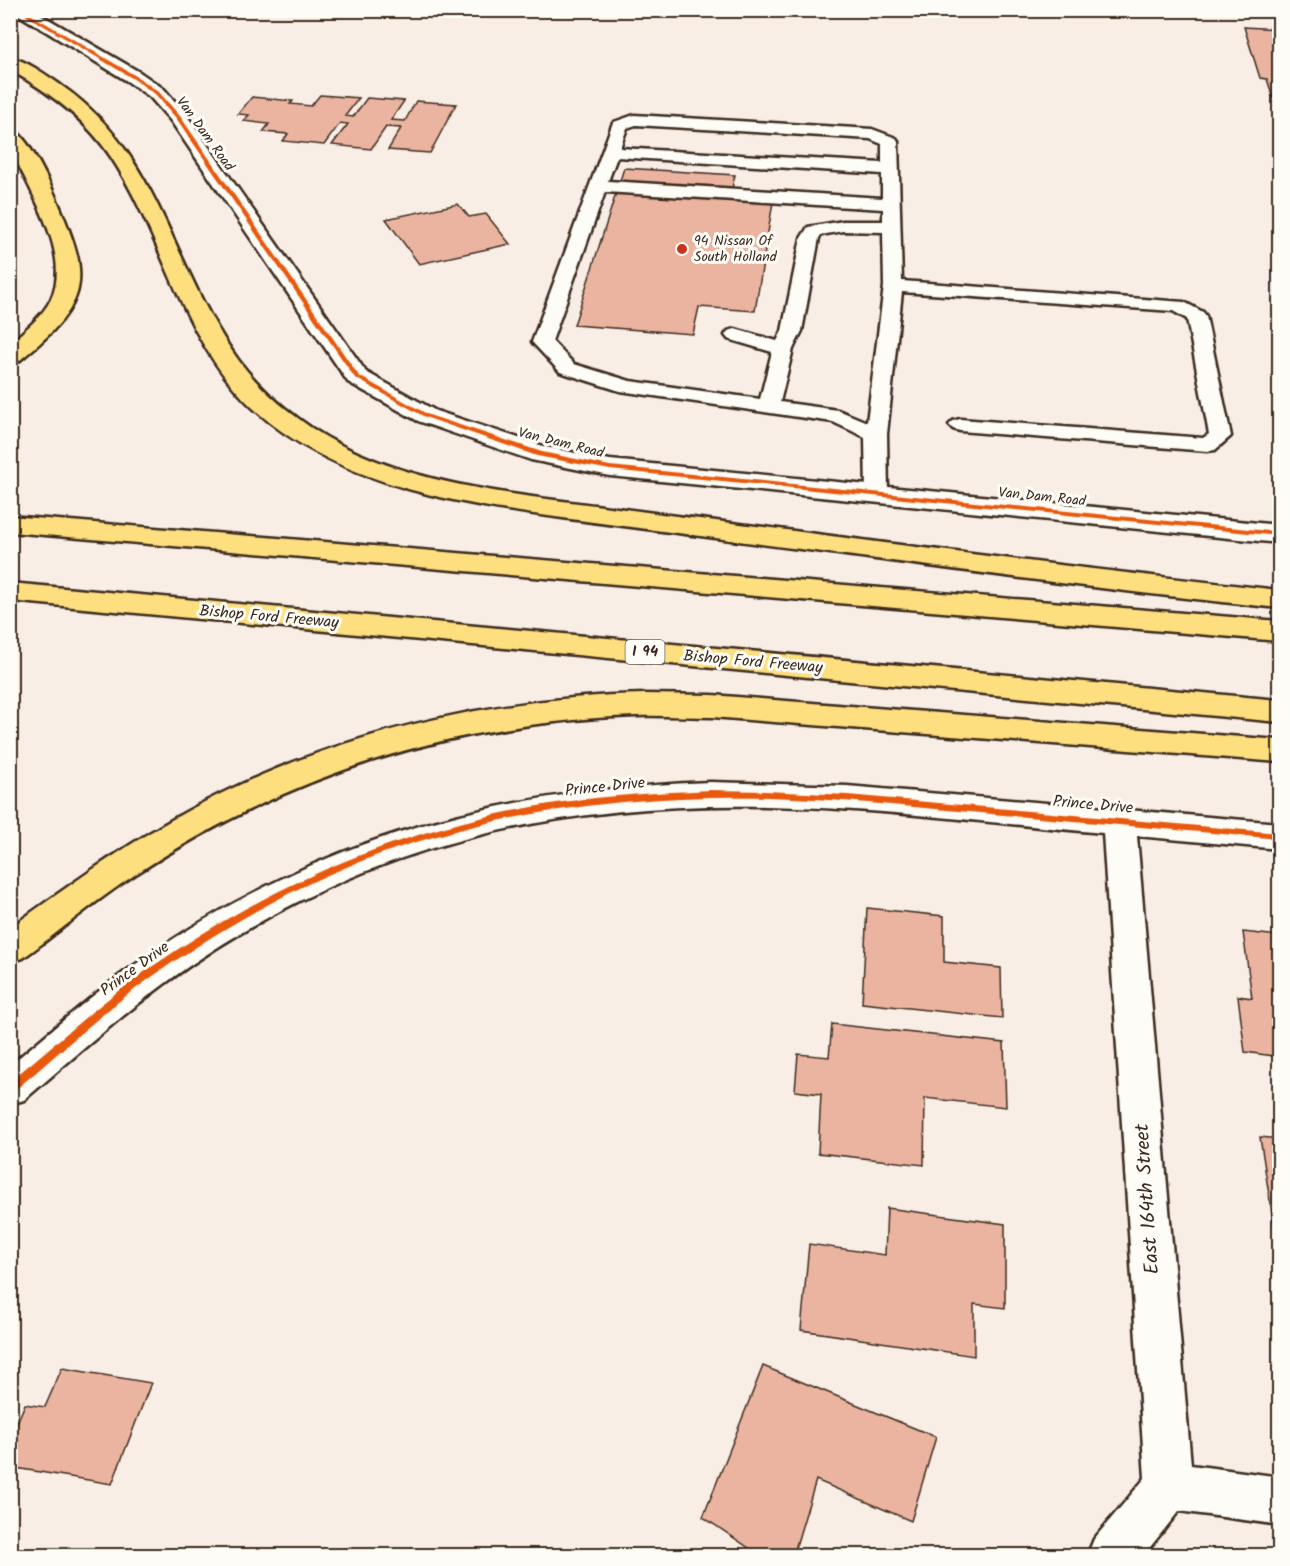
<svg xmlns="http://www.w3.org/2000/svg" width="1290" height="1566" font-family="Kalam,sans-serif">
	<rect width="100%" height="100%" fill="#f9eee6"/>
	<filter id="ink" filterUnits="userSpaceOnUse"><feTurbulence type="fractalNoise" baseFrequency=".0167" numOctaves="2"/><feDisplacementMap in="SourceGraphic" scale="12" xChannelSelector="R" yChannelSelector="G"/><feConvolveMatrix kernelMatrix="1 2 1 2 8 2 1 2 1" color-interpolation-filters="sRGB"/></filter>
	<g filter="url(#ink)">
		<path fill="#ebb4a0" stroke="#3b2a1e" stroke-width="1.5" d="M1244 27 1280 29V120L1267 79 1260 78Z
			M320 95 359 98 345 116 353 117 367 98 404 101 391 120 405 121 416 101 456 104 430 153 388 150 401 128 386 127 371 149 332 145 348 124 340 123 324 145 283 141 288 134 263 132 269 124 243 121 249 115 238 114 252 97 293 101 290 104 311 106Z
			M624 168 735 175 732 188 775 190 755 311 699 307 693 334 574 325Z
			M458 204 469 217 486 214 510 244 419 264 386 219Z
			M867 908 944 916V962L1001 968 1002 1018 862 1003Z
			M1243 932 1280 936V1057L1245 1052 1238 996 1252 998Z
			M832 1024 1004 1043 1006 1107 925 1098 924 1165 818 1153 821 1094 795 1091 798 1054 829 1057Z
			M1260 1137 1280 1139V1265Z
			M887 1208 1005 1224V1308L974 1304V1356L801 1330 809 1244 885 1255Z
			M763 1366 936 1437 911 1521 816 1480 793 1556H761L703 1517Z
			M62 1368 151 1383 112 1484 10 1467V1439L25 1404 45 1407Z"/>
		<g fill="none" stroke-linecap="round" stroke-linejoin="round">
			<g stroke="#3b2a1e" stroke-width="5">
				<path id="service" d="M634 115 872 129 896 138 898 141 902 281 1184 302 1203 312 1206 316 1231 436 1215 450 1207 451 960 431 953 429 949 425 953 421 960 419 1203 438 1209 434 1187 319 1173 311 902 292 887 434 888 494 885 499 877 501 869 499 866 494 865 437 833 422 620 391 560 372 532 342 612 125 614 122ZM636 125 870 139 882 144V163L620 148 627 128ZM617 157 882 174V198L608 181ZM605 192 883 209V221H843L808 227 801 238 782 331 777 341 735 329 728 331 725 335 728 339 772 352 760 399 630 381 574 364 552 341ZM843 231 883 232 884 286 867 422 838 410 780 402 793 349 802 331 819 238 821 235Z"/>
			</g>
			<g stroke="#3b2a1e" stroke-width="5">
				<path id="minor" d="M11 10H33L141 73 164 89 185 113 366 372 436 411 546 447 610 460 1280 525V543L610 476 531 460 418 421 348 382 171 121 150 97 127 81Z
					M710 782 847 786 1280 823V849L1137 836 1191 1465 1280 1477V1525L1179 1511 1143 1556H1087L1094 1539 1145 1478 1103 833C991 823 878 808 766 806 579 802 403 836 241 933 159 981 95 1039 24 1100L10 1104V1065C48 1034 84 1001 123 973 308 841 485 791 710 782Z"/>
			</g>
			<g stroke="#3b2a1e" stroke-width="5">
				<path id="motorway" d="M10 57C29 62 46 75 62 86 158 153 170 260 232 351 250 378 273 400 299 419 379 480 498 493 595 505 652 513 708 520 764 527 936 550 1107 572 1280 590V608C1119 592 960 570 800 549 736 541 672 532 608 524 488 508 346 494 253 408 180 339 164 237 111 157 86 119 49 92 10 70Z
					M10 128C33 134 74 235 78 260 80 272 80 285 76 296 67 322 39 344 19 361L10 363V343C24 331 43 316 51 299 68 263 44 217 28 184 18 162 10 154 10 128Z
					M10 516 1280 621V641L10 532Z
					M10 583 1280 700V722L10 601Z
					M644 694 712 695 1280 740V762L712 717C686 717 661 715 635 716 450 723 291 773 136 874 96 900 61 930 23 958L10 962V928C82 876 153 825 233 788 360 728 504 697 644 694Z"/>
			</g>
			<use href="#service" fill="#fdfcf7" fill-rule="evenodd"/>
			<use href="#minor" fill="#fdfcf7" fill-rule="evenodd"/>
			<use href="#motorway" fill="#fddf80" fill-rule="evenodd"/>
			<g stroke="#fdfcf7" stroke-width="4">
				<path id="cycleway" d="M17 10H23L136 76 159 92 180 116 359 376 429 415 542 452 610 466 1280 532V536L610 470 537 456 425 417 355 378 176 118 155 94 132 78Z
					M710 790 766 791 847 795 1280 833V839C1176 830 1073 821 969 812 902 806 835 799 767 797 607 794 444 818 300 888 237 919 177 957 122 999 85 1028 50 1061 14 1091L10 1092V1081C51 1048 90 1011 133 980 259 890 385 833 538 806 595 796 652 793 710 790Z"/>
			</g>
			<use href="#cycleway" fill="#e8590c" fill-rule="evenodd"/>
		</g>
	</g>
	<circle fill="#c8321e" stroke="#fdfcf7" stroke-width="2" cx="682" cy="249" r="6"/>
	<g text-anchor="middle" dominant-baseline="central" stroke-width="6" stroke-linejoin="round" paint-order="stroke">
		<g font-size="14" fill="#3b2a1e" stroke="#fdfcf7">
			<text transform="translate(205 134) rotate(54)">Van Dam Road</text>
			<text transform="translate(561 443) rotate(14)">Van Dam Road</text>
			<text transform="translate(1042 497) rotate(6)">Van Dam Road</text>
		</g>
		<g font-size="14" fill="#3b2a1e" stroke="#fdfcf7" text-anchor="start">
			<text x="694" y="241">94 Nissan Of<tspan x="694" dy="16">South Holland</tspan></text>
		</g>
		<rect fill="#fdfcf7" stroke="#75695f" stroke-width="1.5" x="625.5" y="640" width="39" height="24" rx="4.5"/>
		<g font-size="15" font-weight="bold" fill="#3b2a1e">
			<text x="645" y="652">I 94</text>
		</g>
		<g font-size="16" fill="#3b2a1e" stroke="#fdfcf7">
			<text transform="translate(269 617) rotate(5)">Bishop Ford Freeway</text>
			<text transform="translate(753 662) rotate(5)">Bishop Ford Freeway</text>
			<text transform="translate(605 787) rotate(-6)">Prince Drive</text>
			<text transform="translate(1093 805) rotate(5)">Prince Drive</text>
			<text transform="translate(135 969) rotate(-36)">Prince Drive</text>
		</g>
		<g font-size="20" fill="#3b2a1e" stroke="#fdfcf7">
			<text transform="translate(1148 1199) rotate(-94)">East 164th Street</text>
		</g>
	</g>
	<rect width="1290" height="1566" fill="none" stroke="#fdfcf7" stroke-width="36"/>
	<rect x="18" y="18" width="1254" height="1530" fill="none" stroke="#3b2a1e" stroke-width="2" filter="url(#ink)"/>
</svg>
